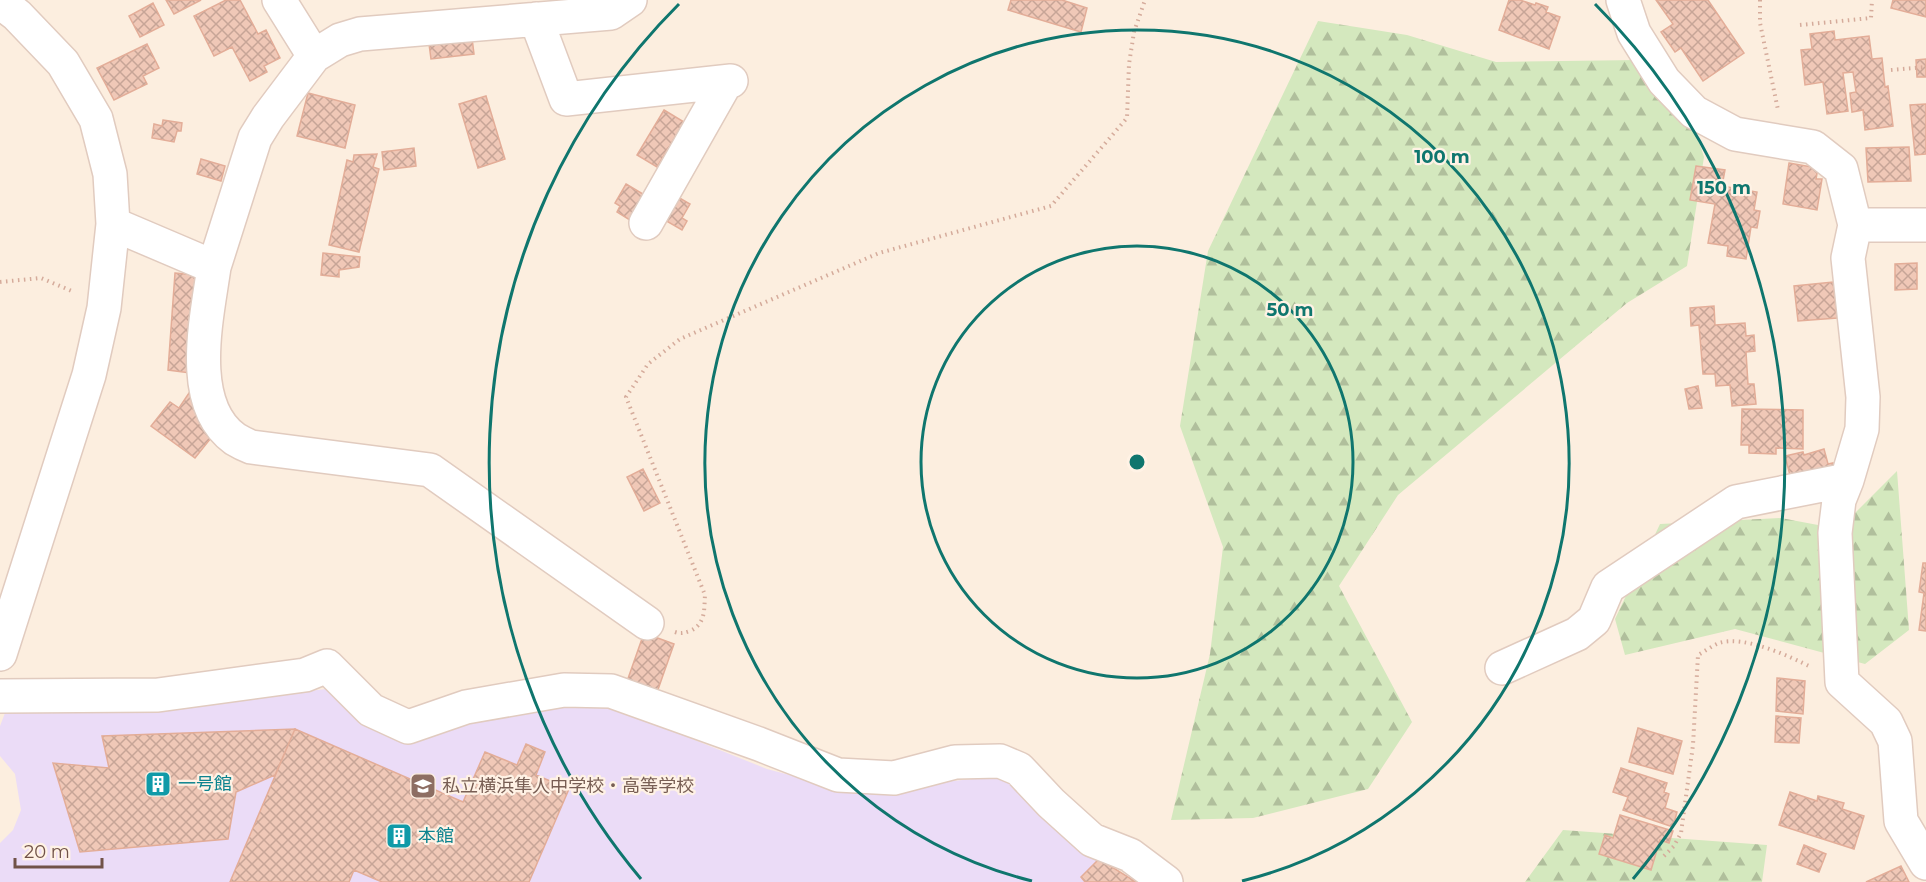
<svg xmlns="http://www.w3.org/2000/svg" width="1926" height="882" font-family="Montserrat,'Noto Sans JP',sans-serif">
	<defs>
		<pattern id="forest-firs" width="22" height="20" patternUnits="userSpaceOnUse" patternTransform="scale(1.5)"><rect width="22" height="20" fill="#d4e8be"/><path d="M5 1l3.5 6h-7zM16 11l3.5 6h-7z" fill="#b0bf9c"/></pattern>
		<pattern id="building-cross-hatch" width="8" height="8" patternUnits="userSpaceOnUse" patternTransform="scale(1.5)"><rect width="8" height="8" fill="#f0c8b7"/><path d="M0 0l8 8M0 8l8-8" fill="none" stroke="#c7a597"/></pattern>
	</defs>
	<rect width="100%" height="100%" fill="#fceedf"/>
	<path fill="#ebdcf7" d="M335 688 402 740 556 703 610 706 767 769 842 789 943 782 1002 776 1085 854 1140 882H0V843L13 830 21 810 15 774 0 756V726L5 713 214 702Z"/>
	<path fill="url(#forest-firs)" d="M1318 21 1407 35 1496 62 1638 60 1693 124 1704 157 1687 266 1627 303 1398 495 1339 586 1412 722 1368 789 1253 818 1171 820 1210 654 1223 547 1180 426 1208 251Z
		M1897 471 1909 630 1865 664 1735 629 1625 655 1615 619 1660 524 1781 518 1839 529Z
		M1563 830 1767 845 1762 882H1525Z"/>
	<path fill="url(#building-cross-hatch)" stroke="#e3ad98" stroke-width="1.5" d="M166 0H201L174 14Z
		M226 0H240L258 34 266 30 280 58 264 66 267 72 250 81 232 47 214 56 194 16Z
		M1011 0H1062L1087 8 1081 32 1008 10Z
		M1509 0H1520L1535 5 1536 3 1548 7 1546 12 1560 17 1549 49 1499 30Z
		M1656 0H1708L1744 53 1703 81 1681 48 1675 52 1661 32 1673 24Z
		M1893 0H1926V17L1891 8Z
		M153 3 164 25 140 37 129 16Z
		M1834 31 1835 40 1869 36 1872 59 1882 58 1885 87 1888 86 1893 126 1865 130 1863 110 1852 112 1850 93 1856 92 1853 72 1843 73 1848 111 1827 114 1823 82 1805 85 1801 50 1812 49 1810 34Z
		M472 38 474 54 431 59 429 44Z
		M147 44 159 68 143 76 147 84 114 100 97 68Z
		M1926 59V77H1917L1916 60Z
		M308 93 355 105 345 148 297 136Z
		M486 96 505 159 478 168 459 104Z
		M1926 104V154L1915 155 1910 105Z
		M664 110 684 122 657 167 637 155Z
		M163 120 182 123 181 131H177L174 142 152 138 154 124 162 126Z
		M1909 147 1911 181 1868 182 1866 148Z
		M414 148 416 166 384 170 382 152Z
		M377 154 373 167 379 169 359 252 329 245 347 160 353 162 354 155Z
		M201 159 225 166 221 181 197 174Z
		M1789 163 1818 168 1816 179H1822L1817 210 1783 204Z
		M1696 166 1725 170 1722 186 1757 192 1754 210 1760 211 1757 228 1751 227 1746 259 1727 256 1728 246 1708 243 1715 204 1690 200Z
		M626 184 648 197 633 222 617 212 620 206 615 203Z
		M676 196 690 204 682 218 687 221 682 230 663 219Z
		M323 253 360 257 359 267 339 270V277L321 275Z
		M1917 263V289L1895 290V264Z
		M175 273 195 275 190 373 168 370Z
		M1833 282 1837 318 1798 321 1794 286Z
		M1714 306 1715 325 1745 323 1746 336 1754 335 1755 351 1746 352 1748 384H1754L1756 404 1732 406 1730 385 1716 386 1715 374H1703L1699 325 1691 326 1690 308Z
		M1698 386 1702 408 1689 409 1685 389Z
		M189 393 196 397 215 433 195 458 151 426 170 402 179 408Z
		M1742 409 1803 410V449L1776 448V454L1749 453V445H1741Z
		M1824 449 1828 464 1833 463 1835 471 1792 483 1785 456 1803 452 1804 455Z
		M643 469 660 503 644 511 627 477Z
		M1923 563H1926V631L1919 630 1924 593 1919 592Z
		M644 633 674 644 655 698 625 687Z
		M1777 678 1805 681 1803 714 1776 711Z
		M1776 716 1801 718 1799 743 1775 742Z
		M1638 728 1682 741 1673 774 1629 762Z
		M295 729 463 802 485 752 517 765 526 744 545 752 536 775 569 789 529 882H382L354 870 349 882H230Z
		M295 729 275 775 236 792 228 839 80 852 53 763 109 768 102 736Z
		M1621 768 1667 783 1664 792 1669 794 1665 808 1677 812 1673 827 1623 810 1628 797 1613 792Z
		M1790 792 1817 801 1818 796 1844 803 1842 809 1864 816 1854 849 1779 825Z
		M1620 815 1673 831 1669 843 1660 840 1651 870 1599 854 1605 835 1613 838Z
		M1804 845 1826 854 1819 872 1797 864Z
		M1099 859 1136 882H1085L1081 877Z
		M1901 866 1909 882H1866Z"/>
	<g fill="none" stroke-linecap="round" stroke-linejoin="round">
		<g stroke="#e1cbbf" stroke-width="36">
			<path id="minor" d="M1623 0 1634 33 1664 81 1694 112 1735 134 1813 147 1841 169 1855 225H1926
				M0 2 17 15 63 63 96 119 110 174 113 224 104 308 89 375 0 654
				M536 19 566 99 731 81
				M314 56 340 40 360 34 611 13 630 0
				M646 223 726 82
				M113 224 214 267 255 138 268 117 314 56 279 0
				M1855 225 1848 258 1863 397 1862 429 1847 480 1839 500 1835 533 1842 682 1886 722 1895 741 1901 821 1926 863
				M214 267C207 317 186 404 235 439 240 442 246 445 251 447L430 470 647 623
				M1502 668 1577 634 1594 620 1608 587 1736 502 1847 480
				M0 696 158 695 305 675 327 666 371 710 408 727 466 707 564 690 611 691 759 744 838 775 894 778 955 762 1000 761 1019 769 1051 803 1092 840 1130 855 1166 882"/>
		</g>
		<path stroke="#d5ab9b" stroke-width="4" stroke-dasharray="1.5 4.5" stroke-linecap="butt" d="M1760 0V23L1778 110
			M1800 25 1871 18 1872 0
			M1891 70 1926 67
			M0 282 41 278 74 292
			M675 632C681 634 684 633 690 631 706 624 704 609 705 595L626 397 648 364 680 339 879 253 1051 206 1127 118 1129 64 1134 32 1145 0
			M1664 856 1674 846 1681 833 1693 745 1698 655C1705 651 1712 646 1719 643 1744 635 1789 656 1811 667"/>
		<use href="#minor" stroke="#fff" stroke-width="33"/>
	</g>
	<g fill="none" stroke="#0f766e" stroke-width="3">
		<circle cx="1137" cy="462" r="216"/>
		<path d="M1032 881A432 432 0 1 1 1242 881"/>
		<path d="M641 879A648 648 0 0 1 679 4M1595 4A648 648 0 0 1 1633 879"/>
	</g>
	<defs>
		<g id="building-square" transform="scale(1.35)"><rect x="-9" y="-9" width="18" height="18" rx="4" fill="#0f9aa8" stroke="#fff2e5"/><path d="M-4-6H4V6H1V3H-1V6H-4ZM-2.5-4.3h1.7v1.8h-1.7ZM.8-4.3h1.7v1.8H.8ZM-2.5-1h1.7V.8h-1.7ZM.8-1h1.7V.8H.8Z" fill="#fff"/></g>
		<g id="school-square" transform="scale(1.35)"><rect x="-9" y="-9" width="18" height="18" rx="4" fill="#8d6e63" stroke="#fff2e5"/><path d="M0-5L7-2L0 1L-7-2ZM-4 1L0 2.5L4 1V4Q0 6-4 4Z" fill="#fff"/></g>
	</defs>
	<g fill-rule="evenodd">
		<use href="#building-square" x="158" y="784"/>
		<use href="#school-square" x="423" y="786"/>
		<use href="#building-square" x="399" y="836"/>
	</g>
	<g text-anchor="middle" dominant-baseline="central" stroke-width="4.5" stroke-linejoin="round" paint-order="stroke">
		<g font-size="18" fill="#0d838f" stroke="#fff2e5" text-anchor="start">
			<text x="178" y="784">一号館</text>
			<text x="418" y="836">本館</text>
		</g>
		<g font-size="18" fill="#785e54" stroke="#fff2e5" text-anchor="start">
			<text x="442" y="786">私立横浜隼人中学校・高等学校</text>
		</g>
	</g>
	<circle cx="1137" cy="462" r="9" fill="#0f766e" stroke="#fff2e5" stroke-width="3"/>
	<g font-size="18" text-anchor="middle" font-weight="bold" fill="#0f766e" stroke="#fff2e5" stroke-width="4.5" stroke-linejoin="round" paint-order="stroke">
		<text x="1442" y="163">100 m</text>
		<text x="1724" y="194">150 m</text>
		<text x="1290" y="316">50 m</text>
	</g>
	<path d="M15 858v9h87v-9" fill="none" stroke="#715248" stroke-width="3"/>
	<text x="24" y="858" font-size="18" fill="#715248" stroke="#fff2e5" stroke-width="4.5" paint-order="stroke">20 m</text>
</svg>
